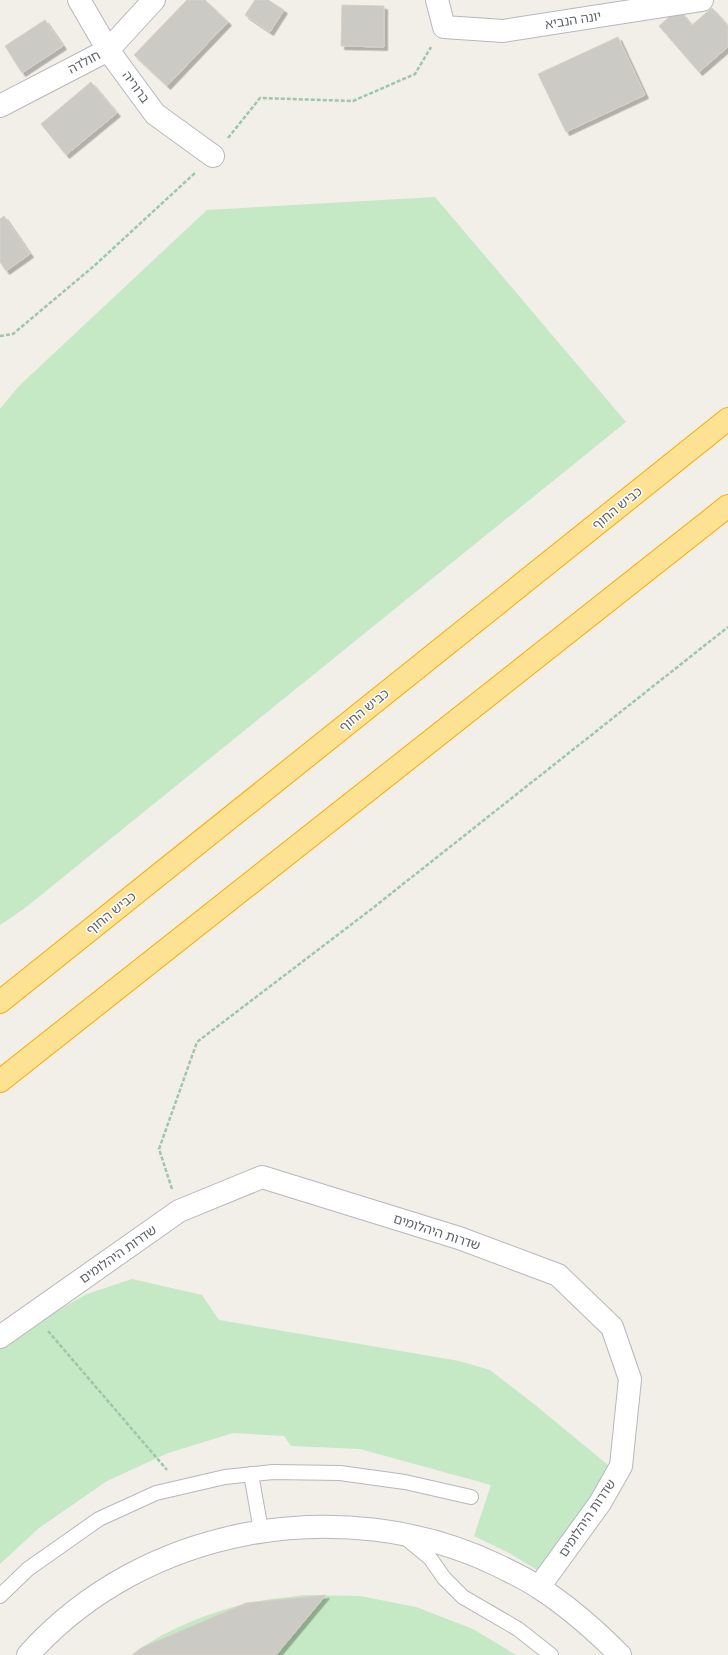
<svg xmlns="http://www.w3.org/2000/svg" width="728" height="1655" font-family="Raleway,'Noto Sans Hebrew',sans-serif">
	<defs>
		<filter id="shadow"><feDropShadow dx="3.5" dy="3.5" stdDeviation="0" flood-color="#0004"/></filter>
	</defs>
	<rect width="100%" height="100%" fill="#f1efe8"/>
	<path fill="#c5e8c5" d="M435 197 626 422 25 908 0 925V409L19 386 207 210Z
		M132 1279 202 1295 219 1320 459 1361 490 1370 534 1404 608 1465 615 1484 549 1577 507 1552 474 1536 491 1485 360 1449 291 1446 284 1436 233 1433 168 1453 107 1481 39 1528 0 1564V1349L44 1318 87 1294Z
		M303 1595 360 1596 416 1607 473 1629 516 1655H131C163 1631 207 1613 245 1604 264 1599 284 1598 303 1595Z"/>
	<path fill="#cccac5" stroke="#d6d1c6" filter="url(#shadow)" d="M187 0H205L228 22 167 86 134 55Z
		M255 0H268L284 10 270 32 245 15Z
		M342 5 384 6V47L341 46Z
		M712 8 728 26V47L699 72 659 26 678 9 692 25Z
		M45 20 63 46 22 73 5 46Z
		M618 37 645 95 566 132 538 74Z
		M91 82 117 113 66 155 41 124Z
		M4 216 30 254 6 271 0 262V219Z
		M326 1595 276 1655H133L141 1648 246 1603Z"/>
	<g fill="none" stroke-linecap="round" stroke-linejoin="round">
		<g stroke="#b5b8bc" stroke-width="16">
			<path id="service" d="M251 1474 261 1530
				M407 1539 430 1558 444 1578 463 1597 518 1629 551 1655
				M0 1596 28 1569 99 1519 156 1493 225 1477 273 1472 340 1473 405 1482 471 1497"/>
		</g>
		<g stroke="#b5b8bc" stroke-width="24">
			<path id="minor" d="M79 0 108 50 155 114 213 156
				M437 0 444 27 503 31 702 0
				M0 106 108 50 154 0
				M0 1337 179 1211 262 1177 459 1238 558 1275 612 1327 630 1379 621 1466 600 1503 539 1587
				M28 1655C143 1526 342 1491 497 1565 511 1572 525 1578 538 1587 568 1606 595 1630 620 1655"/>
		</g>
		<g stroke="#f9ab00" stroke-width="24">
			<path id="motorway" d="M0 1002 728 419
				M0 1081 728 506"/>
		</g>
		<path stroke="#9cc7a9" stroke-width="2.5" stroke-dasharray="4 2" stroke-linecap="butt" d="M228 138 260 98 353 101 415 74 431 47
			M0 336 13 334 94 266 196 172
			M172 1189 159 1149 197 1042 369 911 728 627
			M48 1331 167 1470"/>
		<use href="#service" stroke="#fff" stroke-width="14"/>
		<use href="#minor" stroke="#fff" stroke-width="22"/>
		<use href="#motorway" stroke="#fde293" stroke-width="22"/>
	</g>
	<g text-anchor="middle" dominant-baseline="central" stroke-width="3" stroke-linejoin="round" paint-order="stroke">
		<g font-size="13" fill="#5f6368" stroke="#fff">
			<text transform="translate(573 20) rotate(-9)">יונה הנביא</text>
			<text transform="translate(84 62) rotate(-28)">חולדה</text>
			<text transform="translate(136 87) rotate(54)">ברוריה</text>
			<text transform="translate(617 508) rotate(-39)">כביש החוף</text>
			<text transform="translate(364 710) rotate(-39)">כביש החוף</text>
			<text transform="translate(111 913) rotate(-39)">כביש החוף</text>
			<text transform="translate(437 1232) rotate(18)">שדרות היהלומים</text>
			<text transform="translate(118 1254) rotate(-35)">שדרות היהלומים</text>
			<text transform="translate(587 1518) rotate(-56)">שדרות היהלומים</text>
		</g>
	</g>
</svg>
